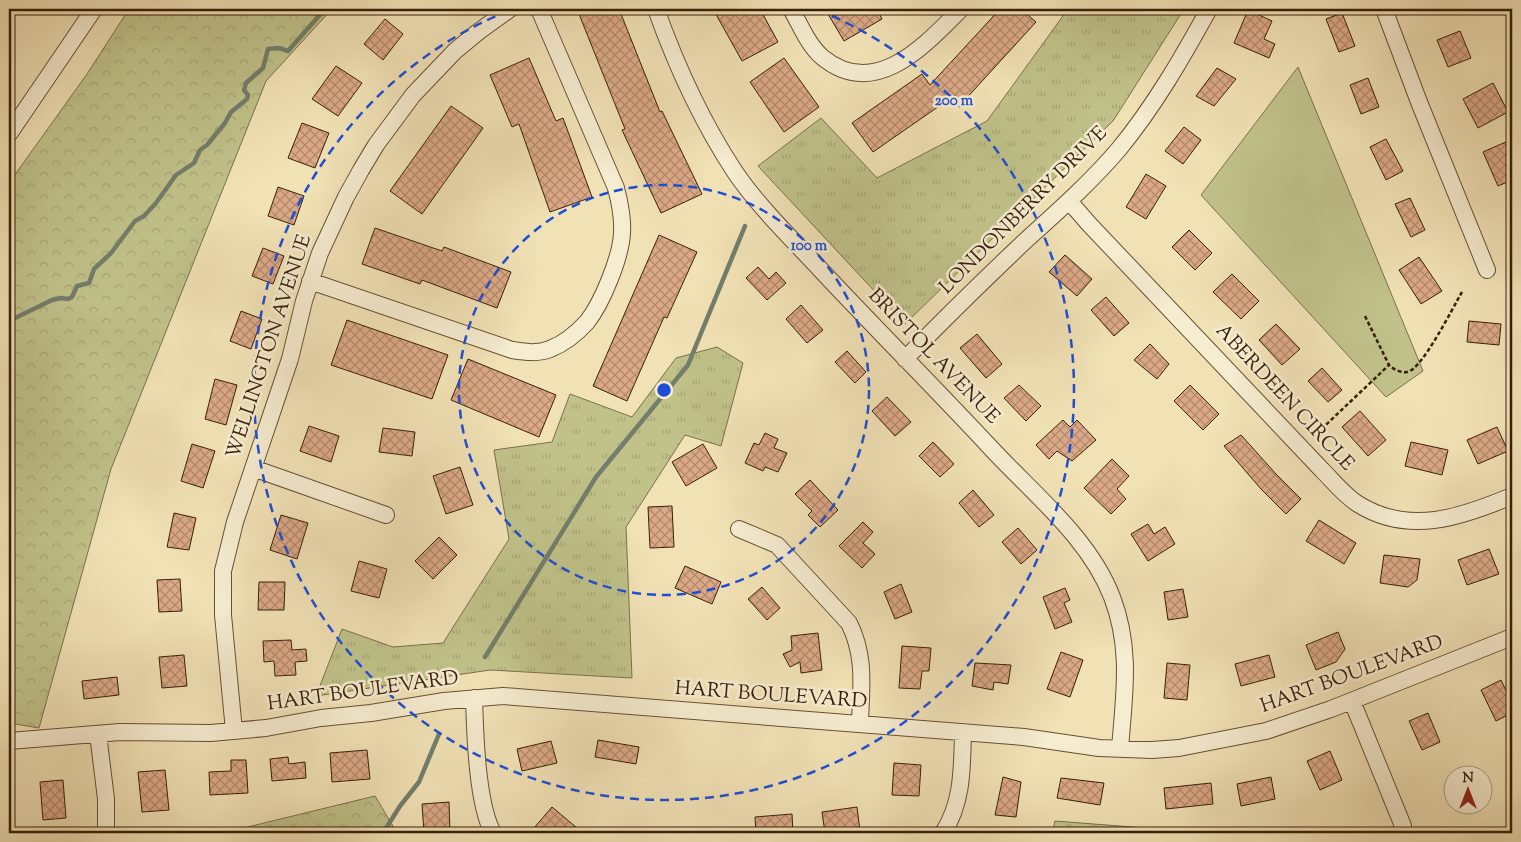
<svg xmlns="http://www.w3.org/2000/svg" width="1521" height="842" font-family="'Sorts Mill Goudy',serif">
	<defs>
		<pattern id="grass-tufts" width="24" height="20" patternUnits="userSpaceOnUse" patternTransform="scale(1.25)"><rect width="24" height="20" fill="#c0c28a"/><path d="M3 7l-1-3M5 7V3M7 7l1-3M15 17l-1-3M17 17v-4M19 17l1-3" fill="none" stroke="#a6a676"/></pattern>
		<pattern id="forest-crowns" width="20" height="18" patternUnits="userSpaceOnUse" patternTransform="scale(1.25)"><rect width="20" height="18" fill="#c0c28a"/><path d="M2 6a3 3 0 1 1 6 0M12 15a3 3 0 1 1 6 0" fill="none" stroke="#a6a676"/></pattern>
		<pattern id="building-cross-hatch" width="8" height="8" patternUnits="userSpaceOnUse" patternTransform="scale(1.25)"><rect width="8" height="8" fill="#dca987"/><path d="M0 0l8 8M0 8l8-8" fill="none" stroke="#b3896d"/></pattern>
	</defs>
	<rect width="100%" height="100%" fill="#f1e2b6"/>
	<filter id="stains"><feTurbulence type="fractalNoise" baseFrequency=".004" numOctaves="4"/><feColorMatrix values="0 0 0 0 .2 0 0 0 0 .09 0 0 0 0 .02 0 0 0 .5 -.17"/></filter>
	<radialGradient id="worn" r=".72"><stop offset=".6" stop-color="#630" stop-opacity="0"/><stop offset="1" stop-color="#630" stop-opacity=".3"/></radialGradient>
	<path fill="url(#grass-tufts)" stroke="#7c704a" d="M1068 9H1184L1113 121 905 324 758 166 821 118 877 178 987 121Z
		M717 347 743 363 721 446 685 435 626 527 632 678 490 670 316 696 342 629 393 647 443 643 509 539 494 450 552 442 570 394 632 417 676 358Z"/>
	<path fill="url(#forest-crowns)" stroke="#7c704a" d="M129 9H332L266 81 111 469 39 728 9 723V183L87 74Z
		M375 796 397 833H227V832Z
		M1055 821 1210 833H1052Z"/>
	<path fill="#c0c28a" stroke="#7c704a" d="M1298 67 1423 371 1386 397 1201 195Z"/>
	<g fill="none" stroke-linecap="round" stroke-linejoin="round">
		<path stroke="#737e6b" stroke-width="4.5" d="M9 321 52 300 61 298 68 299 72 297 77 286 89 283 94 269 111 253 135 221 144 216 156 203 176 175 194 163 200 150 207 145 225 123 231 112 247 99 248 95 244 90 246 83 263 68 268 49 279 48 288 51 325 9
			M485 657 596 477 688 365 745 226
			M383 833 400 806 419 782 439 734"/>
	</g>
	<path fill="url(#building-cross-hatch)" stroke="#381f0a" d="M577 9H619L660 112 662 111 702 194 661 213 622 130 625 129Z
		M713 9H760L778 42 742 61Z
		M825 9H877L882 19 844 41Z
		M1000 9H1021L1036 22 963 102 955 95 873 152 852 123 922 74 930 85Z
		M1248 10 1272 21 1264 39 1275 44 1269 58 1234 43Z
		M1342 13 1355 46 1339 52 1326 19Z
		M385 19 403 34 383 60 364 44Z
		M1460 31 1471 58 1448 67 1437 40Z
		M529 58 556 121 563 118 592 197 550 212 519 124 512 127 490 75Z
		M784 58 819 107 784 132 750 82Z
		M336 66 362 83 338 116 312 99Z
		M1217 68 1236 79 1214 106 1196 96Z
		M1368 78 1379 107 1361 114 1350 85Z
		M1493 83 1508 112 1478 128 1463 99Z
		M451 106 483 128 422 214 390 191Z
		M302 123 329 133 315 168 288 158Z
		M1184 127 1201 140 1183 164 1165 151Z
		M1386 139 1403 171 1386 180 1370 147Z
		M1508 141 1512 150V180L1498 186 1483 152Z
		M1146 174 1166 186 1146 219 1126 207Z
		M278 187 304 196 294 225 268 216Z
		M1410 198 1425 230 1411 237 1395 204Z
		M375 228 442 251 444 247 511 272 497 308 422 280 420 284 362 264Z
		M1189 230 1212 253 1195 270 1172 247Z
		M659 235 697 252 667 318 664 317 627 401 593 386Z
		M263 248 284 256 273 284 252 276Z
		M1065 255 1092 279 1077 296 1049 272Z
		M1419 257 1442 291 1421 304 1399 270Z
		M758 267 769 279 776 272 786 283 767 300 746 278Z
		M1232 274 1259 301 1241 319 1213 292Z
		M1106 297 1129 323 1114 336 1091 310Z
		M801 305 823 330 807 343 786 319Z
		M241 311 262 319 251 349 230 341Z
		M347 320 448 355 432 399 331 365Z
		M1469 321 1501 324 1499 345 1467 342Z
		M1276 324 1300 349 1282 365 1259 340Z
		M977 334 1002 364 986 378 960 348Z
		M1150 344 1169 364 1157 379 1134 360Z
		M847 351 866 372 855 383 835 362Z
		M468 359 556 395 539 437 451 400Z
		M1322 368 1342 390 1328 402 1308 381Z
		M215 379 237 385 226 425 205 419Z
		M1019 385 1041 406 1026 421 1004 398Z
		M1190 385 1219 414 1203 430 1174 401Z
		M887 397 911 422 895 436 872 411Z
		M1360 411 1386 440 1368 456 1342 427Z
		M1063 420 1070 427 1077 420 1096 440 1072 461 1057 451 1049 459 1036 445Z
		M309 426 339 436 331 462 300 451Z
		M1497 427 1508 451 1478 464 1467 440Z
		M383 428 415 432 412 456 379 452Z
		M765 433 778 439 774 448 787 453 778 472 765 467 763 471 745 463 754 443 759 445Z
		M1241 435 1276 474 1301 499 1286 514 1261 489 1224 446Z
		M933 442 954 464 940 477 919 456Z
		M1411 442 1448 450 1442 475 1405 466Z
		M192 444 215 451 203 488 181 481Z
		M703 444 717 468 686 486 672 462Z
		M1112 459 1129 476 1117 489 1126 499 1111 514 1084 488Z
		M460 467 473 505 446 514 433 476Z
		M810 480 838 510 820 527 808 515 812 511 795 494Z
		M973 490 994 515 979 527 959 503Z
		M672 506 674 547 650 548 648 507Z
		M174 513 196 518 189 550 167 547Z
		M281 515 308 523 297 559 270 550Z
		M1319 520 1356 543 1344 564 1306 541Z
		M863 522 873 532 863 543 875 554 862 568 839 546Z
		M1148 524 1154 534 1165 527 1175 544 1148 561 1131 534Z
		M1018 528 1037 550 1021 564 1002 542Z
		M439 537 457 555 433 579 415 561Z
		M1489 549 1499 574 1467 585 1458 560Z
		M1384 555 1420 559 1417 580 1408 587 1380 583Z
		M359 561 387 569 379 598 351 591Z
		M685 566 721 582 712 604 675 588Z
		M180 579 182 611 159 612 157 580Z
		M259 582H285L284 610H258Z
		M901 584 912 612 895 619 884 592Z
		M762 587 780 608 767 620 748 599Z
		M1065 588 1070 600 1064 603 1072 622 1055 629 1043 597Z
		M1183 589 1188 617 1168 620 1164 592Z
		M1338 632 1345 649 1336 662 1316 670 1306 645Z
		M818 633 822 670 801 673 800 662 790 667 783 654 792 650 791 636Z
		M291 640 292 650 306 649 307 661 295 662 296 675 275 676 274 661 264 662 263 641Z
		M902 646 931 648 929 671H922L920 689 899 688Z
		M1061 652 1083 660 1070 697 1047 689Z
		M184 655 187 686 162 688 159 657Z
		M1269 655 1275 677 1241 686 1235 664Z
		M975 663 1011 665 1008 684 994 682 993 690 972 686Z
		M1167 663 1190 665 1187 700 1164 698Z
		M117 677 119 695 84 699 82 681Z
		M1501 680 1512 703V713L1496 721 1481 690Z
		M1428 713 1440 742 1422 750 1409 721Z
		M598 740 639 747 636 764 595 757Z
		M551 741 557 763 522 771 517 749Z
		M367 750 370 779 332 782 330 753Z
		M1330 751 1342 780 1320 790 1307 761Z
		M288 757 289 764 305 762 306 778 272 781 270 759Z
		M231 760H246L248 793 210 795 209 772 231 771Z
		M894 763 921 765 919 796 892 795Z
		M165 770 169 810 142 812 138 772Z
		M1003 777 1021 782 1016 817 995 815Z
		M1271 777 1275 799 1241 806 1237 784Z
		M1061 778 1104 783 1100 805 1057 798Z
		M63 780 66 818 43 820 40 782Z
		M1211 783 1213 804 1166 809 1164 788Z
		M449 802 450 833H424L422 804Z
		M552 807 583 833H540L534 828Z
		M857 807 860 831 845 833H825L822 812Z
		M792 814 793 833H756L755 817Z"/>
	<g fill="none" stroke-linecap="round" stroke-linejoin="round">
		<g stroke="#665035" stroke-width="18">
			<path id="minor" d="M656 9C676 65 702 122 735 172 758 206 791 238 819 268 875 328 933 386 989 446 1031 492 1089 537 1112 597 1132 649 1124 695 1120 749
				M791 9C800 24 808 45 822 57 875 101 925 45 961 9
				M1384 9 1419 102 1487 270
				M9 134 94 9
				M1069 201 1089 224 1322 470C1333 481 1345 496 1358 504 1409 536 1462 517 1512 496
				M310 281 512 350C525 352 538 354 550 349 563 344 577 333 587 322 602 303 621 257 622 233 623 217 620 203 616 188L539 9
				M905 359C944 319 984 280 1024 242 1057 212 1090 183 1119 149 1155 105 1182 58 1209 9
				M253 468 386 515
				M739 529 777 545 849 623C866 657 861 687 860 724
				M474 698C475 733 477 804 493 833
				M1352 701 1403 826
				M234 731 223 615V571L235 522 290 359 304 301 320 253 346 197 361 170 376 145 413 95 455 51 478 32 510 9
				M98 734 106 799V833
				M9 741 120 732 211 733 266 728 321 718 371 713 444 701 503 696 1024 737 1099 748 1152 750 1179 748 1266 731 1331 709 1512 637
				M943 833C963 802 962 767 963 732"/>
		</g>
		<path stroke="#381f0a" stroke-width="2.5" stroke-dasharray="4 2.5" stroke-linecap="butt" d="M1365 316 1389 365C1393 369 1400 373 1407 372 1422 370 1453 307 1462 292
			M1312 438 1389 365"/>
		<use href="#minor" stroke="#f6ecd0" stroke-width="16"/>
	</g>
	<g fill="none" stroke="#1d4ed8" stroke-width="2.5" stroke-dasharray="9 6">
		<circle cx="664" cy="390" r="205"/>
		<path d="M818 10A410 410 0 1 1 510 10"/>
	</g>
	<g text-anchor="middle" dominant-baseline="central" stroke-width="5" stroke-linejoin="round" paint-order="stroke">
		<g font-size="20" fill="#381f0a" stroke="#f6ecd0">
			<text transform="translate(1024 211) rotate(-45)">LONDONBERRY DRIVE</text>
			<text transform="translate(270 347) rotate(-72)">WELLINGTON AVENUE</text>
			<text transform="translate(933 357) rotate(46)">BRISTOL AVENUE</text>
			<text transform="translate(1284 398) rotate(47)">ABERDEEN CIRCLE</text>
			<text transform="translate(1352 675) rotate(-20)">HART BOULEVARD</text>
			<text transform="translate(363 692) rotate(-8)">HART BOULEVARD</text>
			<text transform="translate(771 696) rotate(4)">HART BOULEVARD</text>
		</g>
	</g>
	<circle cx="664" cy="390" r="8" fill="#1d4ed8" stroke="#f6ecd0" stroke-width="2.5"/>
	<g font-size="15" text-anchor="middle" font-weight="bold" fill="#1d4ed8" stroke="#f6ecd0" stroke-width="5" stroke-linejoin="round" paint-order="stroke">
		<text x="954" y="105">200 m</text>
		<text x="809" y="250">100 m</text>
	</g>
	<rect width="1521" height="842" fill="none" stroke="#f1e2b6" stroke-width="30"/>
	<rect x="10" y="10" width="1501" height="822" fill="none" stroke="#381f0a" stroke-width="2.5"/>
	<rect x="15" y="15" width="1491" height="812" fill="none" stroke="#381f0a"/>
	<g transform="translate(1468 790)"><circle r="24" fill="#f6ecd0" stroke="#aa9a81"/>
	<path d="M0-4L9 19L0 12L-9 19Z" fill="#8f2418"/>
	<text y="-8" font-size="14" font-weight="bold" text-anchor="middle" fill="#381f0a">N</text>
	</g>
	<rect width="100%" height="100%" filter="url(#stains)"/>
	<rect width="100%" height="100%" fill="url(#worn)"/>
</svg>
